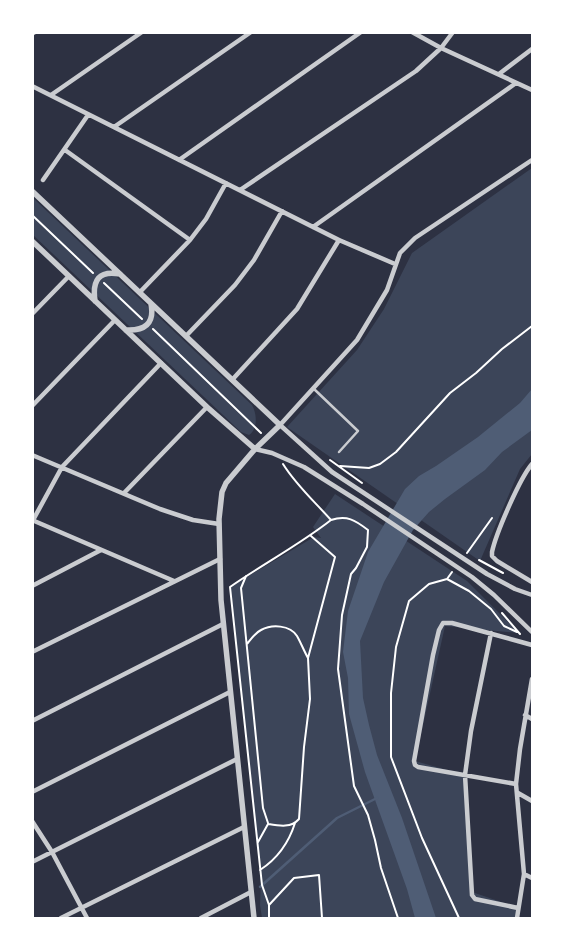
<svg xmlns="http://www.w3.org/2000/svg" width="565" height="951" font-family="'Fira Sans',sans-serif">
	<rect width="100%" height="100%" fill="#2d3142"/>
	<path fill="#3c4559" d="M532 168V454L520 469 480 561 287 427 357 350 384 309 412 253Z
		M32 197 252 405C257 414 258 429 249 435L241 432 33 235Z
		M335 494 467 581 519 633 445 626 415 761 465 775 472 892 516 907V918H262L260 905 261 876 230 587 314 537 321 538 313 527Z"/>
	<path fill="#4f5d75" d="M532 389V430L502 452 485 470 445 499 429 512 413 530 384 582 360 641 363 698 369 725 377 755 402 818 436 918H415L407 889 365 772 349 714 348 678 343 652 348 611 368 552 405 489 419 476 436 466 478 437 520 403Z"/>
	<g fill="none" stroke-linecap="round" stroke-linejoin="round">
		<path stroke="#4f5d75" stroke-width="2.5" d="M260 887 337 818 377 798"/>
		<path stroke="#fff" stroke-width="2" d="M32 215 93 273
			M104 283 142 319
			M153 329 261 433
			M330 460 362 483
			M283 464C296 485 314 501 331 520 347 515 355 520 368 530L367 547 356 568 351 574 342 615 338 669 354 786 368 815 375 840 381 868 398 918
			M340 466 369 468 380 464 396 452 450 393 476 373 502 349 532 326
			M467 553 492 518
			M479 560 503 573
			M452 572 447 579 469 591 491 609 504 626 517 632
			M246 576 241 588 263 808 268 823
			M447 579 429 584 409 601 396 647 391 693V757L422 838 459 918
			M502 613 520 634
			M247 644C251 639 255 633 261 630 272 624 290 625 297 636 301 643 304 651 308 658
			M258 842 268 824C280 826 291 828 299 819L304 747 310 699 308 658 335 557 311 536
			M260 870C277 859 289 842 295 823
			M269 905 294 878 319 875 322 918
			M269 918V905L262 885 230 587C263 564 299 545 331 520"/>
		<path stroke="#caccd0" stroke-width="2.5" d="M314 389 358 431 339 452"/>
		<path stroke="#caccd0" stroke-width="4.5" d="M412 32 441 48 532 90
			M32 34 35 32
			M499 74 532 49
			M32 86 339 240 395 264
			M51 95 142 32
			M114 127 251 32
			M65 150 190 240
			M179 160 361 32
			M532 160 415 238 400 253 387 290 357 340 280 425 332 472 487 574 515 589 532 595
			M43 180 88 115
			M240 190 416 71 441 48 453 32
			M313 227 516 83
			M140 292 190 240 206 219 226 183
			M32 314 69 276
			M186 336 235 285 254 260 282 211
			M232 380 297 309 339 240
			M32 406 115 320
			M255 449 272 453 304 467 363 504 472 577 494 595 532 632
			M32 455 160 509 193 520 219 524
			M532 464C520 478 496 533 492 552V556L497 561 532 582
			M124 493 207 407
			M32 520 174 581
			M32 522 62 467 161 363
			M32 586 101 550
			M491 633 471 731 465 775 472 895 475 899 518 908
			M32 652 220 559
			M525 715 532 719
			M32 721 223 624
			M516 784 418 767 415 765 414 761 433 655 439 630 443 623H452L532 645
			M32 792 230 692
			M518 793 532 801
			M32 821 52 852 87 918
			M32 862 237 759
			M524 874 532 878
			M61 918 244 827
			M201 918 251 892
			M517 918 524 874 516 784 520 749 532 679"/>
		<path stroke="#caccd0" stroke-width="5.5" d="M32 191 280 425 255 449 226 483 222 492 219 519 221 600 254 918
			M32 241 207 407 255 449
			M95 301C92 280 99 270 120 274
			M126 330C144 331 155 324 151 304"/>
	</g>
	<rect width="565" height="951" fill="none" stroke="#ffffff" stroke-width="68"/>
</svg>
